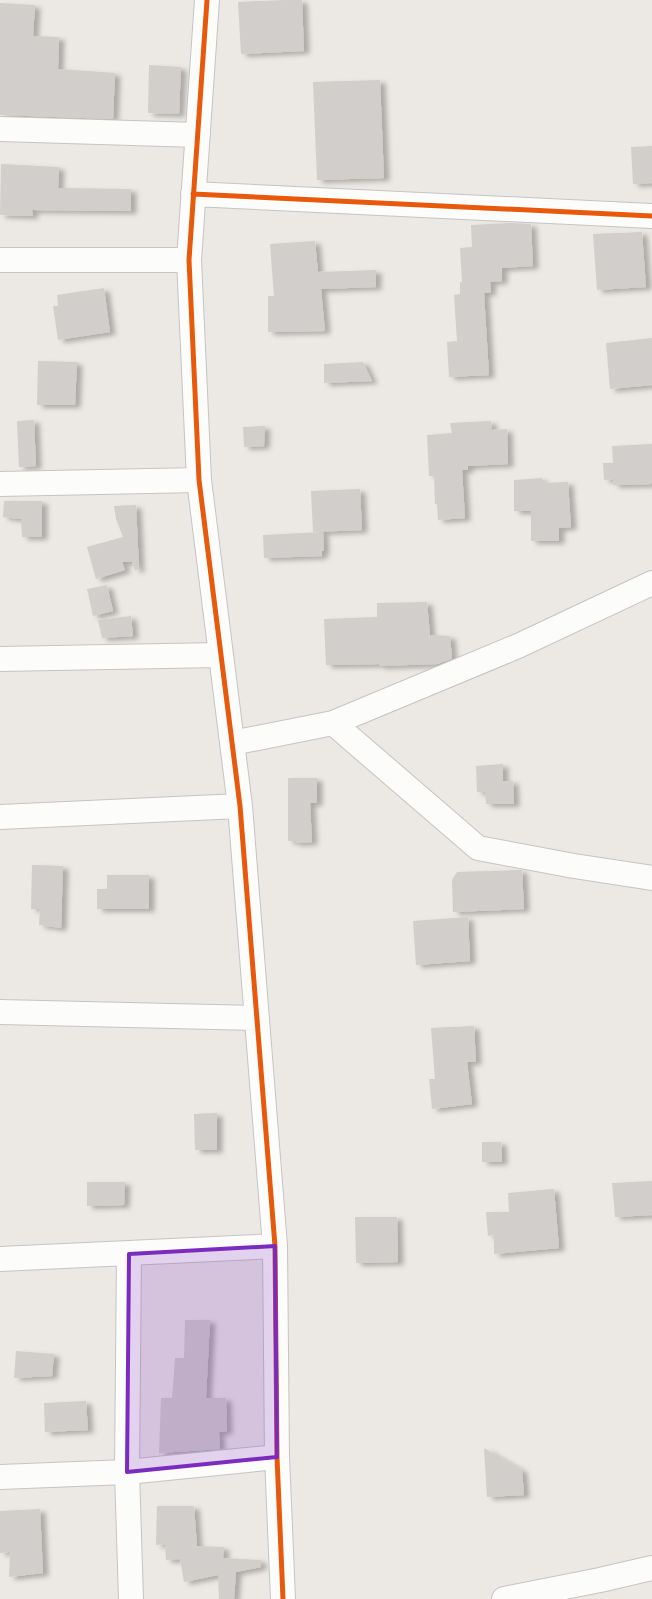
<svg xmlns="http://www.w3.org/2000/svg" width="652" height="1599" font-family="Mulish,sans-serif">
	<defs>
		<filter id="shadow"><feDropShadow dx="5.5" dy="3" stdDeviation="2.5" flood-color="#0004"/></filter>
	</defs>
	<rect width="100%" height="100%" fill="#ece8e4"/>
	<path fill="#d1cecb" filter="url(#shadow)" d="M285 0H302L304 51 241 54 238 2Z
		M0 3 35 5 33 36 59 37 58 69 115 73 113 119 0 115Z
		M149 65 181 67 179 114 148 113Z
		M380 80 384 178 317 180 313 82Z
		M652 146V183L633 184 631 147Z
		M1 164 59 167 58 188 131 189V211L32 210 33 216 0 215Z
		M510 223 531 224 533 266 502 268V281L490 282 491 292 484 293 489 375 449 377 447 342 457 341 454 295 460 294V282H462L460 248 472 247 471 225Z
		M642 232 646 287 597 290 593 234Z
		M315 241 318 272 376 270V287L321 289 325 331 268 332V296H274L270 244Z
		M104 288 110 332 58 340 53 306H58L57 295Z
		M652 338V385L610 389 606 343Z
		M38 361 77 362 75 405H37Z
		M363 362 372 381 324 383V364Z
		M34 420 36 466 19 467 17 421Z
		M491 421 492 430 507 429 508 464 468 466V470H462L465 518 438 520 437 504H435L434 476H429L427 435 452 433 450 423Z
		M265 426 264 446 244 447 243 427Z
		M652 444V484L613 485 614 479 604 480 603 463H613L612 446Z
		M542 478V483L568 482 571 527 559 528V541H531V511H514V480Z
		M360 489 362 530 313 532 311 491Z
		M4 501H42V537H22L21 519 3 517Z
		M136 505 139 569 135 570 132 562H122L125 570 96 579 87 547 123 537 116 519 114 506Z
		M323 532 324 551H322V556L264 558 263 535Z
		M107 585 113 611 93 616 87 589Z
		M427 602 430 635 450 636 452 659 437 664 379 666V664L326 665 324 619 377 617V603Z
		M131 616 133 636 102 638 98 620Z
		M503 764V781H513L514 804H486L485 792H477L476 766Z
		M288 778H317V803H310L312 842 295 843V841H288Z
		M32 865 63 866 61 928 39 925 40 909H31Z
		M518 870H522L524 909 453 912 452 880 457 872Z
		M107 875H149V909H97V889H107Z
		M468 917 470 961 416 965 413 921Z
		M474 1026 476 1062H467L472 1104 432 1109 429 1079H435L431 1028Z
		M217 1113V1150H195L194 1114Z
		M482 1142H501L502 1162H482Z
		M652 1181V1215L615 1217 612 1183Z
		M87 1182H125L124 1205 87 1206Z
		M554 1189 559 1248 494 1254V1235L488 1236 486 1212H509L508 1193Z
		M355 1217H397L398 1262 356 1263Z
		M185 1320H210L206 1398H226L227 1431 219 1432 220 1449 159 1453 161 1398H172L175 1358H184Z
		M16 1351 54 1354 52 1376 14 1378Z
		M86 1401 88 1430 45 1432 44 1403Z
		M484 1448 522 1470 524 1495 487 1497Z
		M157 1506H194L197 1546 224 1547 223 1558 261 1560V1567L236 1572 234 1599H219L218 1575 184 1582 180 1559 166 1560 165 1544 156 1545Z
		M40 1509 43 1573 9 1577 10 1552 0 1553V1511Z"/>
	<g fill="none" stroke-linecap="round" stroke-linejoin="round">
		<g stroke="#c5c4c5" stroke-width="26">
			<path id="minor" d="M207 0 189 260 199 480 240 806 275 1246 277 1457 283 1599
				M0 129 198 135
				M193 194 652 216
				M0 260H189
				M0 484 199 480
				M0 659 220 655
				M333 723 478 848 574 866 652 878
				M232 743 333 723 518 646 652 583
				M0 817 240 806
				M0 1012 257 1018
				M129 1254 127 1472 131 1599
				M0 1259 275 1246
				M0 1477 127 1472 277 1457
				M504 1599 600 1580 652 1568"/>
		</g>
		<use href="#minor" stroke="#fcfcfb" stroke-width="24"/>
		<g stroke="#fff" stroke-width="8">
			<path id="cycleway" d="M207 0 189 260 199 480 240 806 275 1246 277 1457 283 1599
				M193 194 652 216"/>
		</g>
		<use href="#cycleway" stroke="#e8590c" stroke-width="5"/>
	</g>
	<path fill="#7b2cbf" fill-opacity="0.2" stroke="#7b2cbf" stroke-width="4" stroke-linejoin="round" d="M275 1246 277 1457 127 1472 129 1254Z"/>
</svg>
